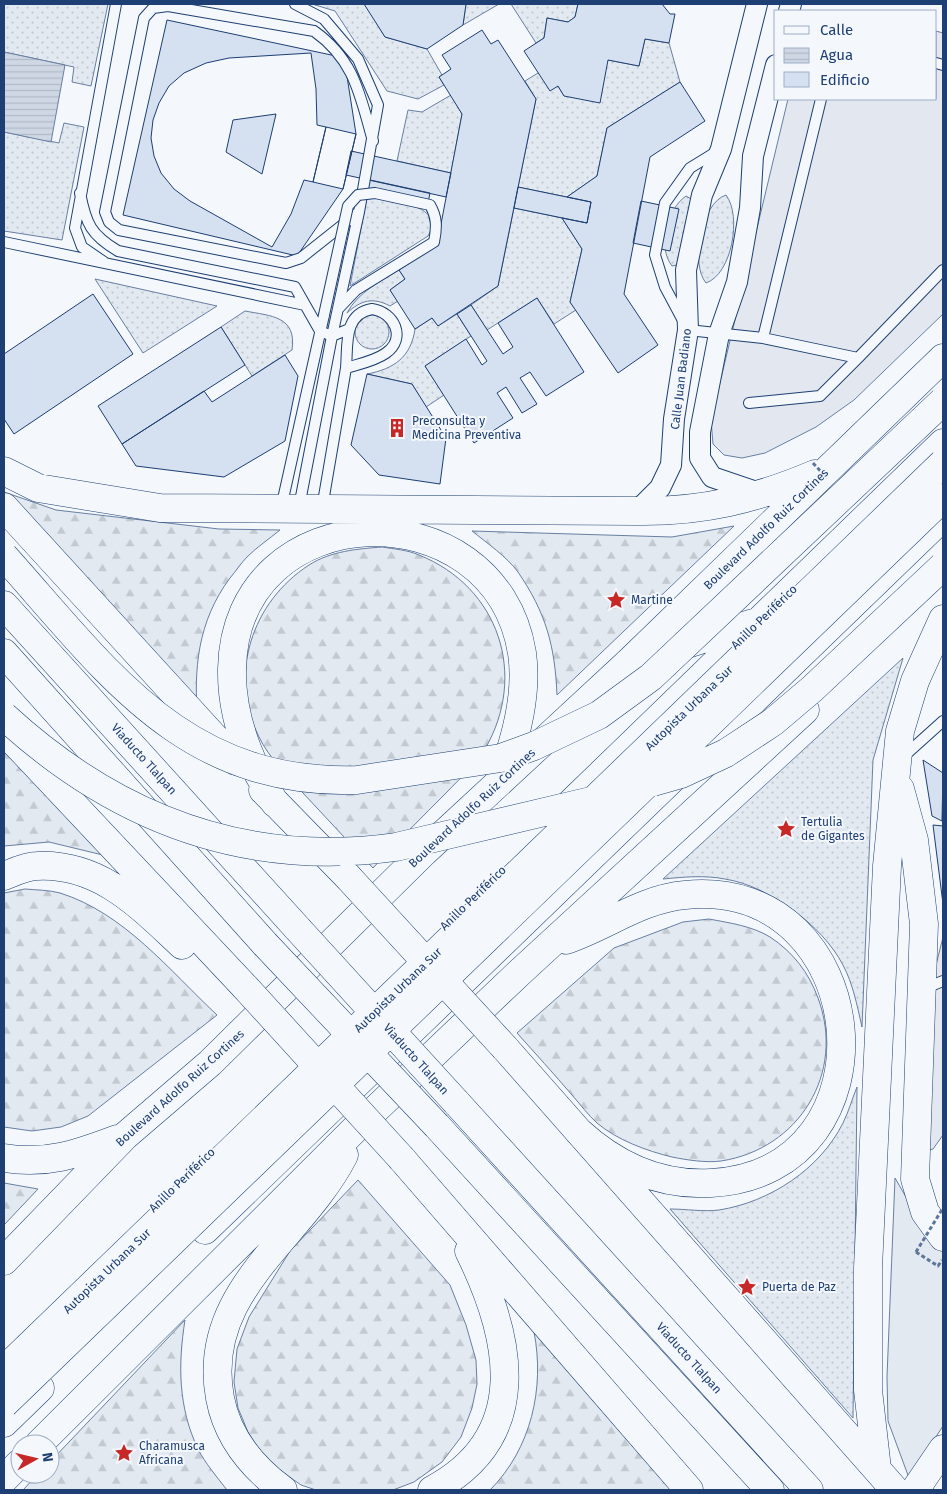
<svg xmlns="http://www.w3.org/2000/svg" width="947" height="1494" font-family="'Fira Sans',sans-serif">
	<defs>
		<pattern id="grass-dots" width="8" height="8" patternUnits="userSpaceOnUse" patternTransform="scale(1.25)"><rect width="8" height="8" fill="#e3e9f0"/><path d="M2 2h.1M6 6h.1" fill="none" stroke="#c2c9d1" stroke-width="1.8" stroke-linecap="round"/></pattern>
		<pattern id="forest-firs" width="22" height="20" patternUnits="userSpaceOnUse" patternTransform="scale(1.25)"><rect width="22" height="20" fill="#e3e9f0"/><path d="M5 1l3.5 6h-7zM16 11l3.5 6h-7z" fill="#c2c9d1"/></pattern>
		<pattern id="water-rules" width="6" height="5" patternUnits="userSpaceOnUse" patternTransform="scale(1.25)"><rect width="6" height="5" fill="#cfd7e4"/><path d="M0 2.5h6" fill="none" stroke="#b1bac7"/></pattern>
	</defs>
	<rect width="100%" height="100%" fill="#f4f7fb"/>
	<path fill="url(#grass-dots)" stroke="#687fa3" d="M4 4H108L91 86 72 82 74 67 4 52Z
		M312 4H365L385 37 427 49 442 75 439 77 444 85 418 99 387 91 335 11Z
		M466 4H499L463 25Z
		M511 4H578L575 17 568 22 547 18 544 38 536 43Z
		M645 39 669 43 680 82 607 128 597 176 567 197 518 187 536 99 525 81 538 73 558 86 564 96 608 60 639 66Z
		M451 95 462 114 451 173 397 161 408 110 422 112Z
		M64 123 84 127 62 240 4 231V132L59 143Z
		M726 195C742 216 732 274 706 283 690 264 701 203 726 195Z
		M686 196 691 199 677 265 672 266C657 247 667 209 686 196Z
		M367 197C388 201 447 203 428 236L350 286Z
		M514 208 562 218 582 249 570 302 576 310 554 324 537 298 487 330 471 305 498 286Z
		M399 270 405 279 390 290 398 301 390 306C373 297 361 300 347 313 358 292 380 282 399 270Z
		M95 279 217 306 143 353Z
		M245 311C271 316 297 316 292 350L252 376 221 327Z
		M457 314 471 336 425 366 444 395 426 407 412 384 367 374C394 369 411 357 415 329L432 318 438 326Z
		M355 332a17 17 0 1 1 34 0a17 17 0 1 1-34 0Z
		M903 658 873 760 862 1027C857 1005 853 984 843 965 822 925 769 886 725 879 704 875 684 877 663 879Z
		M857 1087 853 1418 670 1209C686 1209 704 1212 719 1210 770 1202 820 1169 843 1123 849 1111 852 1099 857 1087Z"/>
	<path fill="url(#forest-firs)" stroke="#687fa3" d="M4 492 56 510 219 529 280 530C269 539 257 547 247 557 241 563 236 571 230 578 198 621 193 669 198 721L4 495Z
		M734 526 557 695C555 646 546 613 518 572 507 557 487 543 472 531L672 537Z
		M382 547C394 549 408 550 419 555 499 587 528 675 485 749 476 765 459 779 447 792 422 817 397 842 373 868 350 843 326 818 303 793 288 776 269 758 259 737 228 674 252 602 309 565 331 551 357 549 382 547Z
		M4 751 107 856 49 842 4 846Z
		M25 889C36 890 49 890 60 893 124 913 169 970 217 1015L88 1116 61 1127 32 1131 4 1127V893Z
		M709 919C730 923 752 926 770 937 793 952 809 973 818 998 846 1073 799 1149 721 1161 706 1163 687 1160 672 1157 647 1151 617 1140 597 1123 588 1115 580 1104 572 1095 554 1074 535 1053 517 1033L614 948 683 922Z
		M358 1180 450 1285 466 1325 476 1360 477 1384 472 1408 461 1437 442 1462 414 1482 393 1490H316L301 1485 281 1471 262 1454 248 1432 238 1408 234 1382 237 1349 249 1317 290 1251Z
		M4 1183 38 1189 4 1225Z
		M185 1320C178 1364 178 1407 198 1449 205 1463 217 1477 227 1490H23L38 1474H50V1462Z
		M534 1332 671 1490H490C531 1449 545 1388 534 1332Z"/>
	<path fill="#e3e9f0" stroke="#687fa3" d="M895 1178 925 1230 943 1250V1426L909 1478 888 1421 887 1377Z"/>
	<path fill="#e3e8f0" stroke="#687fa3" d="M936 31 943 33V314L854 400 816 427 765 453 742 458 724 455 713 444 711 420 788 99H936Z
		M943 937V1135L933 1149 919 1153 929 993Z"/>
	<path fill="url(#water-rules)" stroke="#687fa3" d="M4 52 65 65 51 142 4 132Z"/>
	<path fill="#d5e0f0" stroke="#1d3f73" fill-rule="evenodd" d="M364 4H466L463 25 427 49 385 37Z
		M578 4H662L670 14H675L669 43 645 39 639 66 608 60 600 103 564 96 558 86 550 91 524 51 544 38 547 18 568 22 575 17Z
		M167 20 336 56 346 70 356 134 343 189 297 256 123 215Z
		M482 30 491 44 498 40 536 99 498 286 438 326 432 318 415 329 390 290 405 279 399 270 437 245 462 114 439 77 451 69 442 55Z
		M311 53 316 89 317 125 326 127 313 182 304 180 291 214 272 247 190 201 174 189 161 173 154 156 151 138 153 120 159 103 169 86 184 73 206 63 229 58ZM276 114 262 174 226 152 233 120Z
		M680 82 705 121 650 157 624 294 658 345 618 373 570 302 582 249 562 218 587 223 591 202 567 197 597 176 607 128Z
		M326 127 356 134 343 189 313 182Z
		M351 151 451 173 446 197 346 175Z
		M361 178 430 193 427 208 358 193Z
		M518 187 591 202 587 223 514 208Z
		M641 201 679 209 670 251 633 243Z
		M93 294 133 354 14 434 4 419V354Z
		M537 298 584 372 546 396 530 372 520 378 537 404 522 413 506 387 497 393 513 418 474 443 425 366 466 339 482 365 487 361 457 314 471 305 503 354 513 347 498 323Z
		M221 327 245 365 122 444 98 406Z
		M285 355 298 376 285 441 224 477 136 466 122 444 204 391 212 402Z
		M367 374 412 384 446 438 440 484 379 475 351 445Z
		M923 760 943 773 942 821 932 816Z
		M933 825 943 826V904Z"/>
	<g fill="none" stroke-linecap="round" stroke-linejoin="round">
		<g stroke="#1d3f73" stroke-width="12">
			<path id="lane" d="M295 4 324 19 358 59 378 105 359 212 332 336 299 507
				M936 63 943 65
				M716 152 690 168 665 203 655 255 665 287 688 330 763 338 858 358 943 270
				M80 193C86 224 91 235 118 251L295 287 320 331 332 336 349 329
				M359 212 301 258 286 263 119 230 109 222 105 212 144 18 153 8 168 6 314 31C355 60 360 96 373 141
				M4 242 305 305
				M104 262 82 247 75 228 116 4
				M339 308 356 290
				M372 309C394 312 407 338 386 353 375 361 359 364 346 368 348 345 343 314 372 309Z
				M763 338 821 99
				M749 403 820 396 858 358
				M281 508 324 315
				M322 508 346 368
				M903 757 943 721
				M923 989 943 981"/>
		</g>
		<g stroke="#1d3f73" stroke-width="22">
			<path id="street" d="M789 11 791 4
				M762 494 712 477 700 458V432L719 334 737 282 750 208 753 156 776 65
				M637 511 660 488 671 465 674 419 688 330 686 270 702 195 721 149 757 4"/>
		</g>
		<g stroke="#1d3f73" stroke-width="29">
			<path id="secondary" d="M4 471 38 488 160 508 637 511C702 512 756 499 815 474
				M4 507 236 761
				M4 731 246 988
				M900 789 914 840 924 924 915 1179 925 1212 943 1237
				M263 790 348 877
				M275 803C249 762 231 718 232 669 235 493 495 486 522 653 528 694 516 738 502 775
				M4 876C14 872 26 866 37 866 100 863 140 906 182 945
				M566 940C607 926 641 899 685 895 874 876 902 1173 711 1183 659 1186 616 1166 578 1131
				M505 1048 895 1490
				M4 1158C47 1165 77 1154 117 1139
				M402 1159 689 1490
				M4 1261 125 1136 210 1063 424 852 628 663 943 358
				M39 1444 357 1127 519 973 805 710
				M877 1469 868 1390V1268L887 866 900 731 915 681 943 619
				M4 1479 20 1463
				M283 1490C252 1467 227 1436 220 1398 200 1291 301 1239 344 1155
				M432 1490C534 1436 511 1336 469 1251
				M915 1490 943 1449"/>
		</g>
		<g stroke="#1d3f73" stroke-width="29">
			<path id="highway" d="M4 605 298 929
				M4 653 265 944
				M628 663 753 623
				M570 804 943 443
				M456 1102 809 1490
				M437 1126 770 1490
				M205 1230 943 517
				M4 1423 40 1388"/>
		</g>
		<path stroke="#5e769c" stroke-width="3" stroke-dasharray="4 2.5" stroke-linecap="butt" d="M916 1252 938 1266 942 1260"/>
		<use href="#lane" stroke="#f4f7fb" stroke-width="10"/>
		<use href="#street" stroke="#f4f7fb" stroke-width="20"/>
		<use href="#secondary" stroke="#f4f7fb" stroke-width="28"/>
		<use href="#highway" stroke="#f4f7fb" stroke-width="28"/>
		<g stroke="#1d3f73" stroke-width="12" stroke-linecap="butt">
			<path id="lane-bridge" d="M324 315 348 206 358 195 375 193 430 205C437 217 437 227 434 242L356 290"/>
		</g>
		<g stroke="#1d3f73" stroke-width="29" stroke-linecap="butt">
			<path id="secondary-bridge" d="M348 877 505 1048
				M246 988 402 1159"/>
		</g>
		<g stroke="#1d3f73" stroke-width="29" stroke-linecap="butt">
			<path id="highway-bridge" d="M4 556C108 672 183 785 357 780L501 758 534 746 599 715 651 677 943 401
				M4 716C115 818 245 868 396 847L591 801
				M653 782 681 774 726 753 773 722 812 689 943 566
				M298 929 456 1102
				M265 944 437 1126
				M4 1370 943 463
				M4 1404 943 498"/>
		</g>
		<path stroke="#5e769c" stroke-width="3" stroke-dasharray="4 2.5" stroke-linecap="butt" d="M813 463 827 478
			M916 1252 943 1208"/>
		<use href="#lane-bridge" stroke="#f4f7fb" stroke-width="10"/>
		<use href="#secondary-bridge" stroke="#f4f7fb" stroke-width="28"/>
		<use href="#highway-bridge" stroke="#f4f7fb" stroke-width="28"/>
	</g>
	<defs>
		<g id="building-bare" transform="scale(1.5)"><path d="M-4-6H4V6H1V3H-1V6H-4ZM-2.5-4.3h1.7v1.8h-1.7ZM.8-4.3h1.7v1.8H.8ZM-2.5-1h1.7V.8h-1.7ZM.8-1h1.7V.8H.8Z" fill="#c62828" stroke="#f4f7fb" stroke-width="2.5" paint-order="stroke"/></g>
		<g id="sight-bare" transform="scale(1.5)"><path d="M0-6L1.8-2.2L6-1.7L2.9 1.2L3.7 5.4L0 3.3L-3.7 5.4L-2.9 1.2L-6-1.7L-1.8-2.2Z" fill="#c62828" stroke="#f4f7fb" stroke-width="2.5" paint-order="stroke"/></g>
	</defs>
	<g fill-rule="evenodd">
		<use href="#building-bare" x="397" y="428"/>
		<use href="#sight-bare" x="616" y="600"/>
		<use href="#sight-bare" x="786" y="829"/>
		<use href="#sight-bare" x="747" y="1287"/>
		<use href="#sight-bare" x="124" y="1453"/>
	</g>
	<g text-anchor="middle" dominant-baseline="central" stroke-width="4" stroke-linejoin="round" paint-order="stroke">
		<g font-size="12" fill="#1d3f73" stroke="#f4f7fb">
			<text transform="translate(681 379) rotate(-83)">Calle Juan Badiano</text>
			<text transform="translate(766 529) rotate(-44)">Boulevard Adolfo Ruiz Cortines</text>
			<text transform="translate(764 617) rotate(-44)">Anillo Periférico</text>
			<text transform="translate(689 708) rotate(-44)">Autopista Urbana Sur</text>
			<text transform="translate(144 759) rotate(48)">Viaducto Tlalpan</text>
			<text transform="translate(472 808) rotate(-43)">Boulevard Adolfo Ruiz Cortines</text>
			<text transform="translate(473 898) rotate(-44)">Anillo Periférico</text>
			<text transform="translate(398 990) rotate(-44)">Autopista Urbana Sur</text>
			<text transform="translate(416 1059) rotate(48)">Viaducto Tlalpan</text>
			<text transform="translate(180 1088) rotate(-42)">Boulevard Adolfo Ruiz Cortines</text>
			<text transform="translate(182 1180) rotate(-44)">Anillo Periférico</text>
			<text transform="translate(107 1271) rotate(-44)">Autopista Urbana Sur</text>
			<text transform="translate(689 1358) rotate(48)">Viaducto Tlalpan</text>
		</g>
		<g font-size="12" fill="#1d3f73" stroke="#f4f7fb" text-anchor="start">
			<text x="412" y="421">Preconsulta y<tspan x="412" dy="14">Medicina Preventiva</tspan></text>
			<text x="631" y="600">Martine</text>
			<text x="801" y="822">Tertulia<tspan x="801" dy="14">de Gigantes</tspan></text>
			<text x="762" y="1287">Puerta de Paz</text>
			<text x="139" y="1446">Charamusca<tspan x="139" dy="14">Africana</tspan></text>
		</g>
	</g>
	<rect width="947" height="1494" fill="none" stroke="#1d3f73" stroke-width="10"/>
	<rect x="774" y="10" width="162" height="90" fill="#f4f7fb" stroke="#9eadc5"/>
	<rect x="784" y="26" width="25" height="8" fill="#f4f7fb" stroke="#9eadc5"/>
	<text x="820" y="35" font-size="15" fill="#1d3f73">Calle</text>
	<rect x="784" y="48" width="25" height="15" fill="url(#water-rules)" stroke="#9eadc5"/>
	<text x="820" y="60" font-size="15" fill="#1d3f73">Agua</text>
	<rect x="784" y="72" width="25" height="15" fill="#d5e0f0" stroke="#9eadc5"/>
	<text x="820" y="85" font-size="15" fill="#1d3f73">Edificio</text>
	<g transform="translate(35 1459) rotate(82)"><circle r="24" fill="#f4f7fb" stroke="#9eadc5"/>
	<path d="M0-4L9 19L0 12L-9 19Z" fill="#c62828"/>
	<text y="-8" font-size="14" font-weight="bold" text-anchor="middle" fill="#1d3f73">N</text>
	</g>
</svg>
